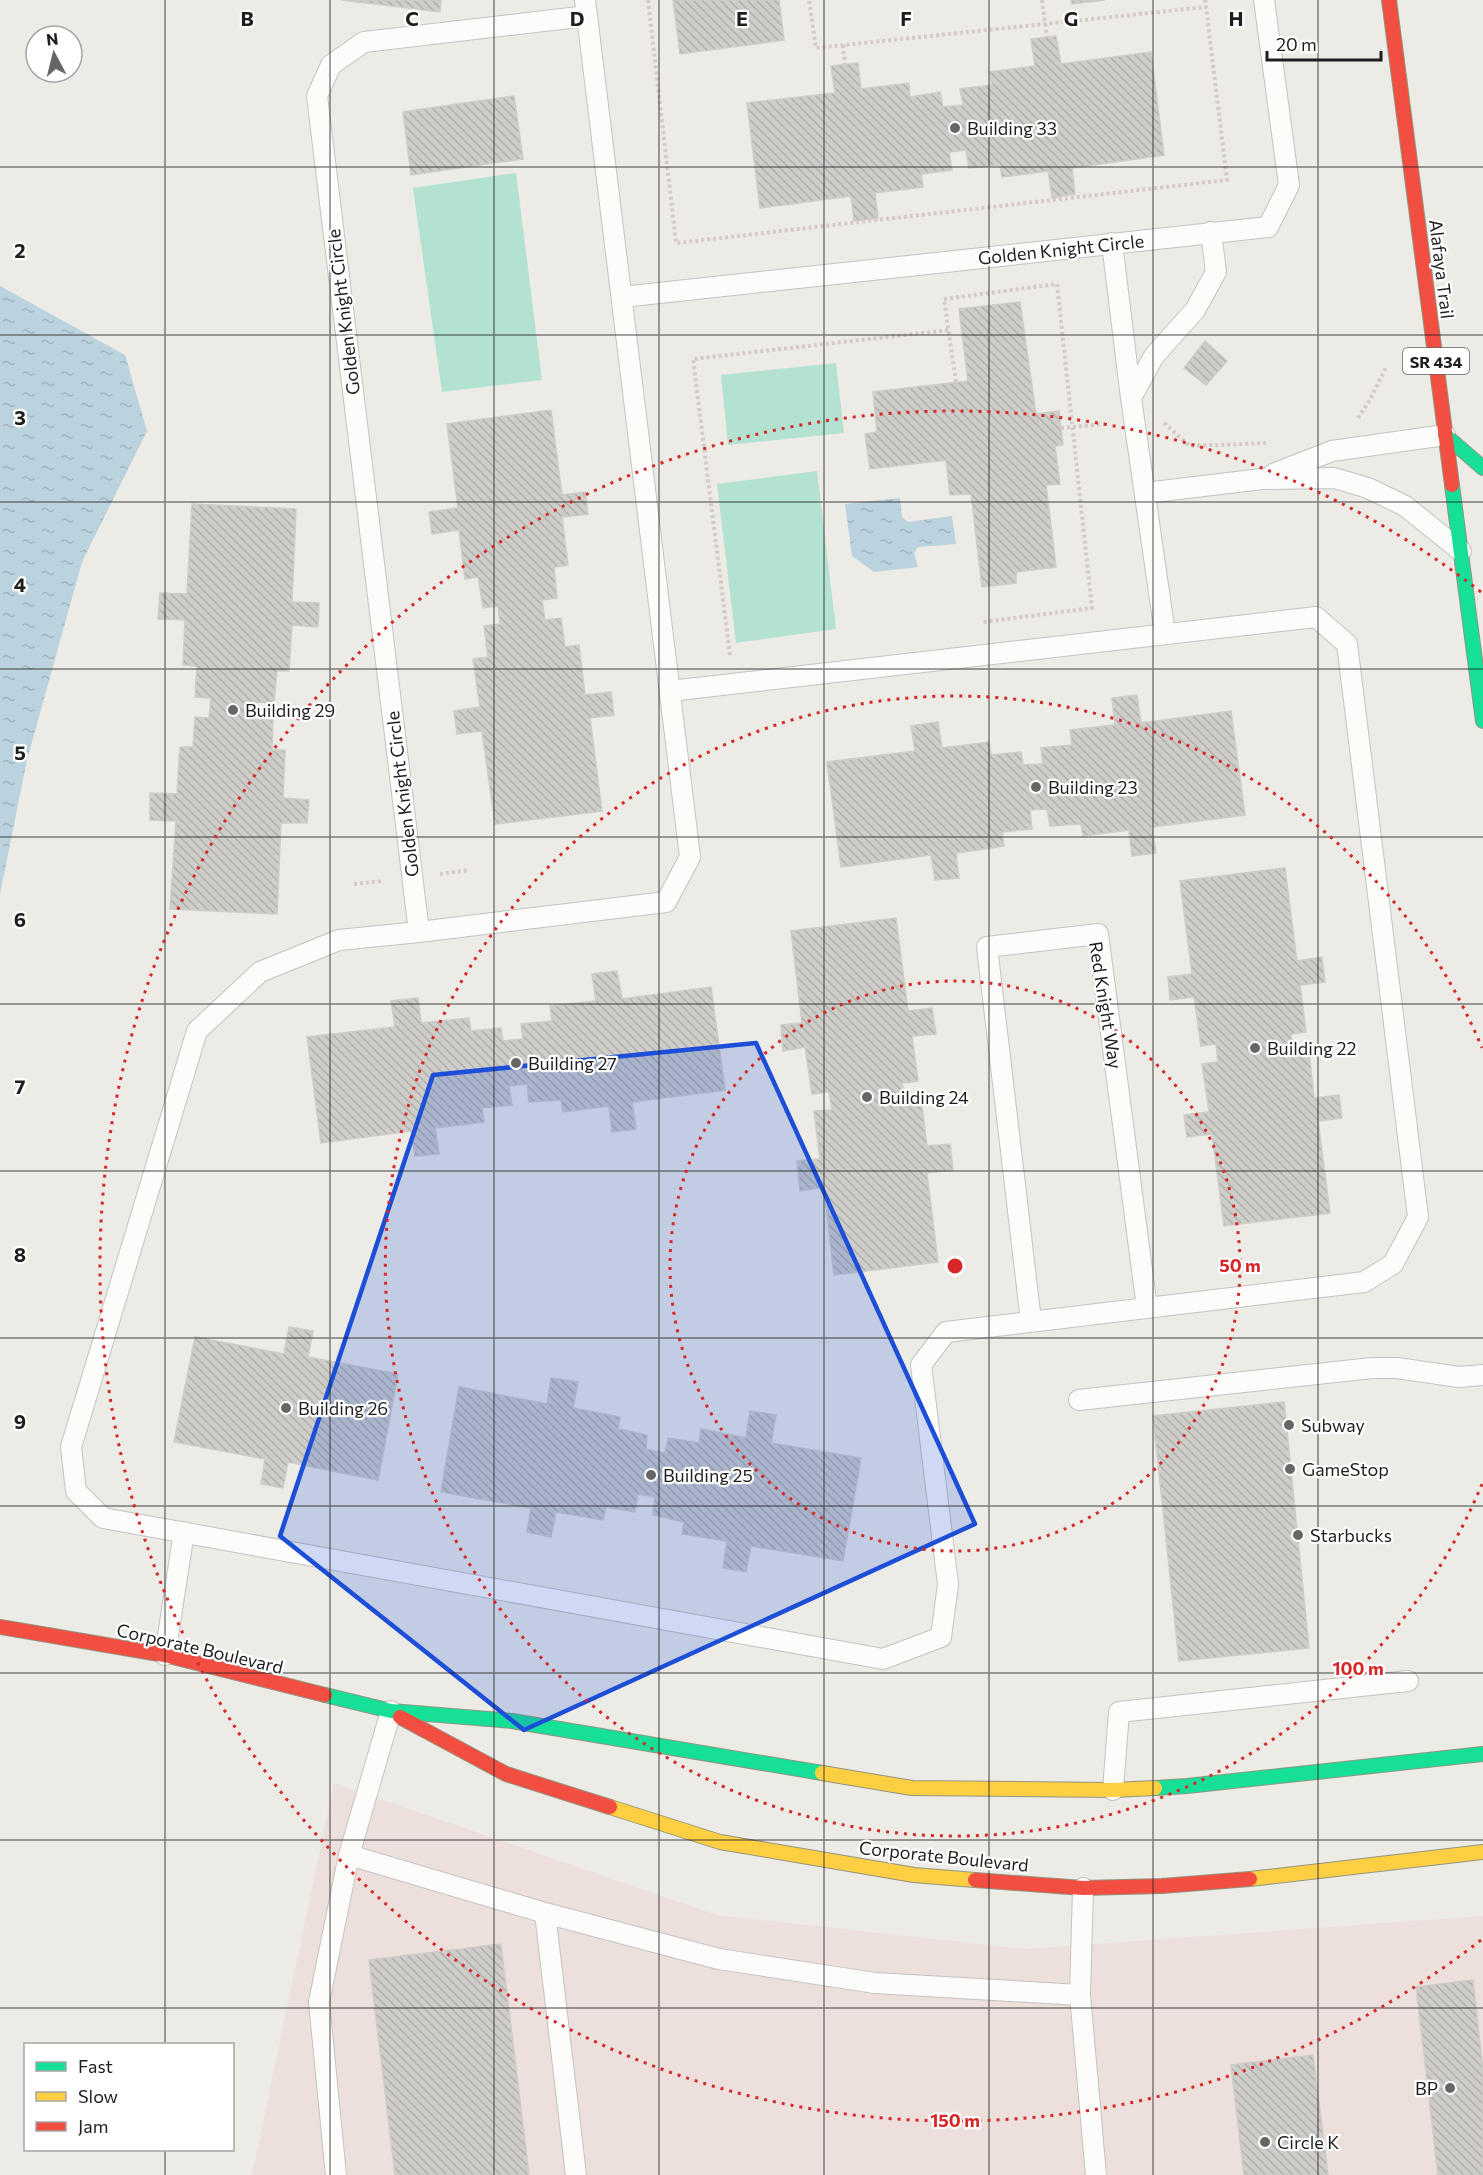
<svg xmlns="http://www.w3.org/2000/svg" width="1483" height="2175" font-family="Commissioner,sans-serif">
	<defs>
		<pattern id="water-ripples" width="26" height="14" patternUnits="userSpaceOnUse" patternTransform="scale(1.5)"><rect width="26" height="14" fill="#bbd3de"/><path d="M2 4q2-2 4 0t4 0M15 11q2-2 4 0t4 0" fill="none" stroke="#a0b5be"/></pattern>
		<pattern id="building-back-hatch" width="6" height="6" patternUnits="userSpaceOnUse" patternTransform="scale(1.5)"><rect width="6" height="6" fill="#cecdc9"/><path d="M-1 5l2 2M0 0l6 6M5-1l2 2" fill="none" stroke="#b0b0ac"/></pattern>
	</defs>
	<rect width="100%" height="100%" fill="#ecebe6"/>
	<path fill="#ede0dc" d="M334 1783 717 1915 1025 1949 1483 1916V2175H252Z"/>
	<path fill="#b3e2d2" d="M516 173 542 380 442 392 413 188Z
		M836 363 844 433 728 445 721 375Z
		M817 471 836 629 736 643 717 484Z"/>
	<path fill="url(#water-ripples)" d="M0 286 125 355 147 431 82 562 27 760 0 894Z
		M900 498 902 517 908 522 952 516 956 544 918 547 914 553 918 567 874 572 852 556 845 504Z"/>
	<path fill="url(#building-back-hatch)" stroke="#cfccc8" stroke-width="1.5" d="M342 0H441L440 12Z
		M673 0H779L784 40 680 54Z
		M1071 0H1105L1072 4Z
		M1056 36 1061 64 1151 52 1164 155 1072 168 1075 194 1052 198 1048 171 1002 177 1000 165 969 168 966 150 949 152 952 170 921 174 923 187 875 193 878 218 854 221 851 196 760 208 747 103 835 93 831 66 858 63 861 89 909 83 910 97 940 92 943 107 963 105 960 89 992 85 989 72 1035 66 1031 39Z
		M514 96 523 159 411 175 403 112Z
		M1020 302 1036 414 1059 411 1063 445 1055 446 1060 484 1046 485 1056 567 1016 572V583L982 587 971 494 950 495 946 460 870 469 865 434 877 432 873 392 968 381 959 309Z
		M1205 341 1227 361 1206 385 1184 368Z
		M551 410 562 495 585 492 588 514 562 517 568 565 554 567 557 598 542 600 545 620 561 618 565 647 579 645 585 695 611 692 614 715 590 718 602 811 495 824 482 731 457 734 454 711 480 707 473 659 488 657 484 626 500 624 498 606 483 608 478 577 465 579 459 530 432 534 429 512 458 508 447 424Z
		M192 504 296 509 292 602 319 603 318 627 292 625 289 671H277L274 703 256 702 255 719 273 720 272 750H285L283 798 309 800 307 823H281L277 914 170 909 176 821 150 820V793L177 794 180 747H193L195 717 209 718 211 698 195 697 197 666 183 665 185 620 158 619 160 593 187 594Z
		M1137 695 1141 723 1231 711 1245 815 1152 827 1156 853 1132 856 1129 830 1083 836 1081 824 1050 826 1047 809 1030 810 1032 829 1002 832 1004 846 956 853 959 878 935 880 931 855 841 867 827 762 915 751 911 726 938 722 942 748 989 742 991 755 1021 752 1023 765 1043 764 1041 748 1072 745 1070 730 1115 725 1112 698Z
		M1285 868 1297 961 1322 957 1325 982 1300 985 1306 1032 1291 1034 1293 1052 1309 1051 1314 1098 1339 1095 1342 1118 1318 1121 1330 1213 1224 1226 1212 1134 1187 1137 1184 1115 1209 1112 1202 1064 1218 1062 1216 1044 1201 1046 1194 997 1170 1000 1168 977 1192 974 1180 881Z
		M896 918 908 1011 932 1008 936 1034 912 1036 918 1081 902 1083 905 1101 921 1099 927 1146 950 1144 953 1170 927 1173 938 1262 834 1275 824 1187 800 1191 797 1161 820 1159 814 1111 832 1110 829 1092 812 1094 805 1047 783 1051 781 1025 802 1023 791 931Z
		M617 971 622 999 711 987 725 1090 632 1102 636 1129 612 1132 609 1106 563 1112 561 1100 529 1102 527 1084 509 1086 512 1105 482 1108 484 1122 435 1128 439 1154 415 1156 411 1131 321 1143 307 1037 395 1027 391 1001 418 998 421 1023 469 1018 471 1031 501 1028 503 1041 523 1039 521 1024 552 1021 550 1006 596 1001 592 974Z
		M289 1327 313 1331 308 1357 398 1374 378 1480 288 1462 283 1488 261 1484 265 1459 174 1442 195 1337 284 1354Z
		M551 1378 578 1382 573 1408 620 1417 618 1429 647 1435 646 1449 665 1453 668 1438 699 1443 701 1429 746 1438 750 1411 776 1415 771 1443 861 1458 843 1561 751 1546 746 1572 723 1568 727 1541 682 1534 684 1522 653 1515 655 1497 638 1494 635 1512 606 1507 603 1520 556 1512 551 1537 527 1532 531 1508 441 1492 459 1387 547 1404Z
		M1284 1402 1309 1648 1179 1661 1153 1416Z
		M501 1944 529 2175H395L369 1960Z
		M1473 1980 1483 2070V2175H1438L1416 1987Z
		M1313 2055 1328 2175H1244L1231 2065Z"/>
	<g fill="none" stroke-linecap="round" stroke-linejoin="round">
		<g stroke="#c3c3c1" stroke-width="22">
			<path id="lane" d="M585 0 587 16 690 857 666 902 419 932 317 96 331 65 364 42 587 16
				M1112 243 1131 398 1165 634
				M622 297 1268 227 1289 185 1264 0
				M1131 398 1154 356 1195 310 1216 272 1211 232
				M1273 474 1332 451 1445 435
				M1145 493 1262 479 1334 478 1368 488 1405 506 1461 551
				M419 932 339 940 260 972 197 1031 71 1447 76 1491 103 1518 883 1659 941 1637 948 1584 921 1365 946 1332 1364 1282 1393 1264 1418 1217 1347 644 1316 617 670 691
				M1031 1321 987 947 1098 934 1147 1308
				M1079 1400 1372 1368H1397L1459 1377 1483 1375
				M165 1655 184 1532
				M1113 1790 1119 1712 1408 1681
				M349 1855 545 1913 719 1959 875 1983 1080 1995
				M1083 1888 1080 1995 1096 2175
				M545 1913 576 2175
				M336 2175 319 2002 349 1855 391 1711"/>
		</g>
		<g stroke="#91957f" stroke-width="16">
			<path id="fast" d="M1445 435 1483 468
				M1452 485 1483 721
				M325 1695 391 1711 512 1721 822 1773
				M1155 1788 1187 1786 1483 1754"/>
		</g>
		<g stroke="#91957f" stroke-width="16">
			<path id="slow" d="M822 1773 912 1788 1113 1790 1155 1788
				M610 1807 720 1842 914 1875 975 1880
				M1250 1879 1483 1852"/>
		</g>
		<g stroke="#91957f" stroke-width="16">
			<path id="jam" d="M1389 0 1452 485
				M0 1627 165 1655 325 1695
				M400 1717 506 1774 610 1807
				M975 1880 1083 1888 1162 1886 1250 1879"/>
		</g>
		<path stroke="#d6cac7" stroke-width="4" stroke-dasharray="3 3" stroke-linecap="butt" d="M648 0 676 243 1227 180 1206 7 816 48 809 0
			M1042 0 1047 37
			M1205 0 1206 7
			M843 45 845 65
			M956 382 944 299 1057 284 1092 608 983 622
			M1358 418 1370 400 1386 367
			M1164 423 1190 446 1266 443
			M1061 428 1105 424
			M730 655 693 359 949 330
			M440 874 469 870
			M354 884 382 881"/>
		<use href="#lane" stroke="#fcfcfb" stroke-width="20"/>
		<use href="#fast" stroke="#16e098" stroke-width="14"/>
		<use href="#slow" stroke="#ffcf43" stroke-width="14"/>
		<use href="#jam" stroke="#f24e42" stroke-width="14"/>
	</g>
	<path fill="#1d4ed8" fill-opacity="0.2" stroke="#1d4ed8" stroke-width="4.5" stroke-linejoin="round" d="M756 1043 975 1524 524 1730 280 1536 433 1075Z"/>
	<path fill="none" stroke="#1e1e1e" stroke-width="1.5" stroke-opacity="0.55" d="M165 0V2044M330 0V2175M494 0V2175M659 0V2175M824 0V2175M989 0V2175M1153 0V2175M1318 0V2175M0 167H1483M0 335H1483M0 502H1483M0 669H1483M0 837H1483M0 1004H1483M0 1171H1483M0 1338H1483M0 1506H1483M0 1673H1483M0 1840H1483M0 2008H1483M165 2150V2175"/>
	<g fill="none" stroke="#d62828" stroke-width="3" stroke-dasharray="3 6">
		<circle cx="955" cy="1266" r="285"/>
		<path d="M1482 1484A570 570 0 1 1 1482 1048"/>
		<path d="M1481 1940A855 855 0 1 1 1481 592"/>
	</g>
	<g fill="#666664" stroke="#fff" stroke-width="2">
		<circle cx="955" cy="128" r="6"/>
		<circle cx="233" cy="710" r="6"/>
		<circle cx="1036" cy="787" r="6"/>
		<circle cx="1255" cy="1048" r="6"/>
		<circle cx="516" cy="1063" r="6"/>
		<circle cx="867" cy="1097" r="6"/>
		<circle cx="286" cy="1408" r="6"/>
		<circle cx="1289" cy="1425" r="6"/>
		<circle cx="1290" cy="1469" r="6"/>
		<circle cx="651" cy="1475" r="6"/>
		<circle cx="1298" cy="1535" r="6"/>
		<circle cx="1450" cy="2088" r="6"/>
		<circle cx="1265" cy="2142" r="6"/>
	</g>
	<g text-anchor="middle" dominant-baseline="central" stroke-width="4.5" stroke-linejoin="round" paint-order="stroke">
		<rect fill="#fff" stroke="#626262" stroke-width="1.5" x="1403" y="348" width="66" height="26" rx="4.5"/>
		<g font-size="16" font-weight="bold" fill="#1e1e1e">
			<text x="1436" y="361">SR 434</text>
		</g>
		<g font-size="18" fill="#1e1e1e" stroke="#fff" text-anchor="start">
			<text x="967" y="128">Building 33</text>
			<text x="245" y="710">Building 29</text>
			<text x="1048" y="787">Building 23</text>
			<text x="1267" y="1048">Building 22</text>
			<text x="528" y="1063">Building 27</text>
			<text x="879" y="1097">Building 24</text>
			<text x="298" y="1408">Building 26</text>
			<text x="1301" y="1425">Subway</text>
			<text x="1302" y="1469">GameStop</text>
			<text x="663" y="1475">Building 25</text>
			<text x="1310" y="1535">Starbucks</text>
			<text x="1438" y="2088" text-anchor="end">BP</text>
			<text x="1277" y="2142">Circle K</text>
		</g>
		<g font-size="18" fill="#1e1e1e" stroke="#fff">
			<text transform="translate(1061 249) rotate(-6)">Golden Knight Circle</text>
			<text transform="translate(1442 269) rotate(83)">Alafaya Trail</text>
			<text transform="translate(343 312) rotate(-97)">Golden Knight Circle</text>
			<text transform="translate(402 794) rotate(-97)">Golden Knight Circle</text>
			<text transform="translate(1106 1005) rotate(81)">Red Knight Way</text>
			<text transform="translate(200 1648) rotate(13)">Corporate Boulevard</text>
			<text transform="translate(944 1856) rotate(6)">Corporate Boulevard</text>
		</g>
	</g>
	<g font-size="20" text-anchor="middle" font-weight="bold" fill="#1e1e1e" stroke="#fff" stroke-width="4.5" stroke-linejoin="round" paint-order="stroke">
		<text x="247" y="26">B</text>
		<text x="412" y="26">C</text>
		<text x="577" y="26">D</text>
		<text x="742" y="26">E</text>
		<text x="906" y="26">F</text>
		<text x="1071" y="26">G</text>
		<text x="1236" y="26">H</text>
		<text x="20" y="258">2</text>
		<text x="20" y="425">3</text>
		<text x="20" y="592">4</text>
		<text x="20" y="760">5</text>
		<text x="20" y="927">6</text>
		<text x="20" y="1094">7</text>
		<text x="20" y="1262">8</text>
		<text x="20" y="1429">9</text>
	</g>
	<circle cx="955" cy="1266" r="9" fill="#d62828" stroke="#fff" stroke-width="3"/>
	<g font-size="18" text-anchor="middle" font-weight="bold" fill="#d62828" stroke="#fff" stroke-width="4.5" stroke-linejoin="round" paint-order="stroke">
		<text x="1240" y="1272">50 m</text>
		<text x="1358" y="1675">100 m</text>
		<text x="955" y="2127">150 m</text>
	</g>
	<rect x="24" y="2043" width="210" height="108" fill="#ffffff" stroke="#a5a5a5" stroke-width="1.5"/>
	<rect x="36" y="2062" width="30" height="9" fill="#16e098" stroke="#a5a5a5" stroke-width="1.5"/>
	<text x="78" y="2073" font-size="18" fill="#1e1e1e">Fast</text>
	<rect x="36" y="2092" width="30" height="9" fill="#ffcf43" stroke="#a5a5a5" stroke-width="1.5"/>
	<text x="78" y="2103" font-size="18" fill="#1e1e1e">Slow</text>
	<rect x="36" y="2122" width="30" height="9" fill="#f24e42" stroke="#a5a5a5" stroke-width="1.5"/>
	<text x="78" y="2133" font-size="18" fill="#1e1e1e">Jam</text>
	<g transform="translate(54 54) rotate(353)"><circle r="28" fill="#ffffff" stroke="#a5a5a5" stroke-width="1.5"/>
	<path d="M0-4.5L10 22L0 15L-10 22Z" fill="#666664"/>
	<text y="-9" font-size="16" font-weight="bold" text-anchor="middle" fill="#1e1e1e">N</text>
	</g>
	<path d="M1267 51v9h114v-9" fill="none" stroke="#1e1e1e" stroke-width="3"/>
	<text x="1276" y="51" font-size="18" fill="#1e1e1e" stroke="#ffffff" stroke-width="4.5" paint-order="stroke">20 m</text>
</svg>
